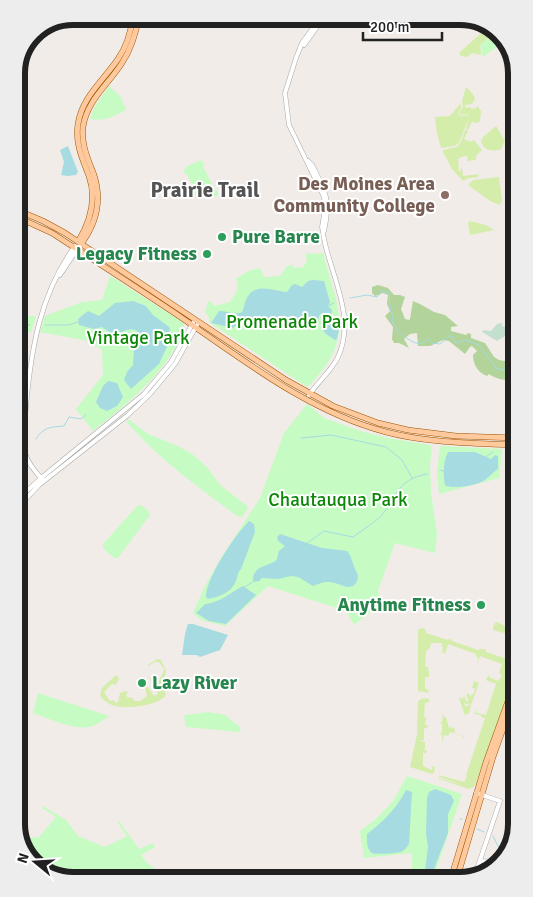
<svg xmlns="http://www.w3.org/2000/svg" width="533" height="897" font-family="Signika,sans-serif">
	<rect width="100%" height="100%" fill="#f1ece7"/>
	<path fill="#d4edab" d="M490 25 503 39 496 44 490 37 480 45 481 55 472 53 467 57 461 56 459 53Z
		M466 87 474 95 472 96H474L475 99 472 104 465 105V108L471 107V109L477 108V105L481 111 480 121 477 123 472 122 468 130 466 129 469 116 467 114 461 115 459 113 463 107 462 101Z
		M460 104 462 106 458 114 461 116 467 115 469 117 459 143 454 146 441 148 437 133 435 117 450 116Z
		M496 126 505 141 501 149C493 152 483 151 481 141L483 137Z
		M465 130 468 131 464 139 471 142 474 140 482 150C479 154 475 154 476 160L467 161 468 156 460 157V159H458L459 171H461V168H462L463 176 479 174 478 177 469 178 463 181 452 169 443 152V150C463 145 458 149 465 130Z
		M499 177 502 200 500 205 490 201 468 185 473 180Z
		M470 221 486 225 494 230 470 235 468 223Z
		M497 622 515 631 516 670 475 786 469 789 439 779 438 778 466 786 439 777 440 769 439 775 464 782 467 776 466 775 485 718 481 717V715L475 714 477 709V713L486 715 496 684 486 680 489 674V677L498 681 502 675 499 673 502 664 480 656 477 665 478 658 476 656V654L448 644 445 654 442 652 443 647H442V643H431L430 648 426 651 425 666 429 668 428 669 429 672V677H425V689L429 690 428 693 420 691 419 693 418 690V630L422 628 425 629 426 633 448 640 450 638 452 641 478 650 481 649 478 656 481 649H486V652L504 658 507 656 513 638 508 634 493 630 494 624 499 626 494 623Z
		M157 659 161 660 166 671 162 685 166 695C159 706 123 710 112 705 107 703 102 699 100 695L102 688 116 675 119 678 116 685 112 684 104 692 110 701 113 700 116 703 118 702 120 693 126 691 128 693 126 695 128 698 131 697 135 701H140L147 696 145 687 147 686 154 696 158 694 156 689 157 685H153L149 677 157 684 163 673 164 669 159 662H155L148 666V665Z
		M474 681 479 683 471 705 464 703 466 707 468 705 471 706 468 715 466 713 465 716 459 698 460 697 463 699 464 696 466 701H469L466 695 468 693 470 696 474 693 475 688H472Z
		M423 698 424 700 425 698 429 699V702L425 703 424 717H421H426L425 725H428V727L424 729V740L419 741 425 742V749L423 750H427L426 753H423V766L432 770V767L435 766 434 773 432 774 410 767 417 735 418 701Z
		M443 713 444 717H446L449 728 452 727 455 729 454 733 463 736 465 732 463 738 462 736 450 732 448 736 444 735 442 743V735L440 734 442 732V724L440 723 442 722Z"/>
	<path fill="#b2d39a" d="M378 285 388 288 394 295H400L405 297 401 309 405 319 409 320 410 319 413 301 420 304 434 312 445 315 458 326 451 327V331L466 335 468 333 471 334V338L485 343 494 357 499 360 504 361 511 359 510 365 513 366V381L510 379C502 381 495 378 489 374L487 376C478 373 473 364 473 355L477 351 472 346 470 347 465 354 449 341 443 340 430 346H418L417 333 410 334 404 339 409 348 399 343H394L392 339 393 327 385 316 390 311 387 304 388 295 383 293 375 296 372 293V287Z"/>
	<path fill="#c3e0cf" d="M502 323V326L506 327 513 323V331L497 341 482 332 484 330 491 331 497 324Z"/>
	<path fill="#c6fcc3" d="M491 37 498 46 483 57 480 45Z
		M109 86 120 96 126 110C114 116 104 122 90 119L94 108Z
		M201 160 204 163 203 167 216 191H218V195L211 199 195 195 192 189 193 186 186 173 185 174 183 172 186 167Z
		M305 253 312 254 323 253C334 297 355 332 320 373 316 378 312 383 307 387L209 322V317L205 312 209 300 215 306 230 302C235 294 240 289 236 279L248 271 260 268 264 277 280 276 287 266 293 265 294 268 303 267 307 261Z
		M110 276 183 322 185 331C164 374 130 402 93 431L76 409 103 375 102 350 88 341 40 332 45 316 82 302 102 300Z
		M18 316H36L31 332H18Z
		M307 404 324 418 360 431 388 438 430 445 432 448 430 465 431 492 437 534 435 553 395 543 378 591 381 604 354 625 346 611 268 586 225 626 201 620 193 613 204 588 219 561 260 498 284 433Z
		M128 419 148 434 178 446 192 454 207 467 220 485 247 506 248 509 242 517 237 516C197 486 158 459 126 421Z
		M440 446 502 449 499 478 439 494 437 472Z
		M138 505C142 505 150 511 150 515L118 558H114L103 548V544Z
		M38 693 109 716C103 720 96 726 88 727 72 730 48 718 33 713Z
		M208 712 225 715 241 728 239 732 186 727 184 716 186 715Z
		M407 776 462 794 434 876H412V853L364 858 360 831 377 818 393 801Z
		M43 806 66 820 78 836 105 847 127 836 117 822 119 821 139 849 153 843 155 847 141 855C149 868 163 874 177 879L87 880 38 867 22 849V839L39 837 56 817 42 808Z"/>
	<path fill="#a5dbe1" d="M68 146 78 172 76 175 68 176 61 175 64 162 60 150Z
		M313 280 324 281 330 302 328 306 332 310V313L330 316 320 314 317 322 303 319C288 336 289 321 275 317 256 328 262 325 244 318L233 328 211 323 219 311C227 310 235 316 242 312 244 308 244 304 246 300 254 281 273 291 287 292L292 285 295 284 302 287 308 281Z
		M133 301 146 306 153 315 168 326 170 328 169 334 172 336 159 364 131 389 124 380 127 372 133 365 134 348 141 337C136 324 123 330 116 337L112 336 108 331 102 327 94 329 79 325 78 319 88 311 99 316 115 303Z
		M333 318 337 321 339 329 337 339 335 340 326 334 322 329 325 323Z
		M108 381 117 383 123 397 117 406 107 411 100 408 96 402 103 386Z
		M448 452H475L491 459 495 455 498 456V469C493 472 490 476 485 480 479 485 452 490 445 485 443 475 443 462 448 452Z
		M249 521 254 524 255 532 241 569C237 573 238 576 236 581 232 592 219 597 208 599L206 597C206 578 235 535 249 521Z
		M280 534 322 548 347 551C352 556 352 563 355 569 357 573 359 576 357 581 351 594 338 581 328 582 323 582 318 584 313 586L298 577 291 576 278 579 262 578 259 581 253 582C252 567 264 567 274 562 279 559 277 555 279 551 281 549 283 548 285 546L278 541 277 537Z
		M243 586 256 595 226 624 209 621 196 613 205 604C220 603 231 592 243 586Z
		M188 624H193L228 635 220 650 200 657 197 655H182L185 634Z
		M435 789 451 795 454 801 448 814V833L432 874H427L425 870 428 847 426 834 427 798 429 792Z
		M406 790 412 792 409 844C407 847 405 850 401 852 396 853 375 855 372 853 366 848 367 841 367 834 384 821 396 809 406 790Z"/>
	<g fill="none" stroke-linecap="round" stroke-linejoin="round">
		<path stroke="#a5dbe1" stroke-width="1" d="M350 298 367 295 377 297 382 291 389 293C390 298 389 301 390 306 390 312 394 315 392 322 398 332 408 342 420 344L428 339 432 343 440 344 449 336H452L456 343 465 340 474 343 480 346 496 368 504 370 510 368 513 369
			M328 306 334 303
			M18 324 30 325
			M45 325H69L78 322
			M507 428 509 425 514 424
			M301 438 331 435 386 447 402 460 412 478
			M36 439C43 427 51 427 64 426L69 417 81 419 86 415
			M484 458 493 452
			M440 470 446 472
			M306 544 324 531 353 537C361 531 371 525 379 518 398 499 394 480 427 474
			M245 587 254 581
			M460 819H462
			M477 829 484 832
			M493 836 498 846 508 852"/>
		<g stroke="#a8a8a8" stroke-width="5">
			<path id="minor" d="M304 45 325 16
				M308 161 312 165C326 192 331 200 324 231
				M60 275 78 248
				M309 395C317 383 330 372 337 359 357 319 332 278 324 239L322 227 325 209 324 197 289 125 285 93 296 58 302 43 322 16
				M44 481C36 473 28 464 25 453 21 438 25 422 26 407 31 349 40 294 75 246
				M19 498 41 478 144 394 171 362 193 323
				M20 505 39 485 128 415 150 394 175 364 197 325
				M480 861 500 862
				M475 875 500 801 476 793"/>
		</g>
		<g stroke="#9d5500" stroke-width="6">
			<path id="major" d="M17 210 43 221 65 233 286 380 333 406 378 423 408 430 456 436 514 438
				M17 217 52 233C95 261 139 289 182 318 246 362 310 412 386 432 428 443 471 443 514 445
				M78 242C90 222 97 199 89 176 82 158 75 143 78 124 82 97 103 81 118 59 127 46 131 32 133 16
				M81 244C96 224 102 200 94 175 88 159 81 145 83 127 87 100 108 85 122 63 132 48 136 33 139 16
				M47 873 77 881
				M452 875 486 762 516 679
				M458 875 493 757 516 693"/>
		</g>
		<use href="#minor" stroke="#fff" stroke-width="4"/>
		<use href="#major" stroke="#ffc99e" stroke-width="5"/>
	</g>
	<circle fill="#8d6e63" stroke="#fff" stroke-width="2" cx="445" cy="195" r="5"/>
	<g fill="#2e9e5b" stroke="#fff" stroke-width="2">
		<circle cx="222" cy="237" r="5"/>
		<circle cx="207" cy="254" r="5"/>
		<circle cx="481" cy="605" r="5"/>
		<circle cx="142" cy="683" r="5"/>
	</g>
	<g text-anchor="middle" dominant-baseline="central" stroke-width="4" stroke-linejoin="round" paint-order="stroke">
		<g font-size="19" font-weight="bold" fill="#785e54" stroke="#fff" text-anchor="end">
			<text x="435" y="184">Des Moines Area<tspan x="435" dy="22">Community College</tspan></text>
		</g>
		<g font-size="19" font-weight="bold" fill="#27864d" stroke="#fff" text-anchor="start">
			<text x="232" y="237">Pure Barre</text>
			<text x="197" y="254" text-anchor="end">Legacy Fitness</text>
			<text x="471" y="605" text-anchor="end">Anytime Fitness</text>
			<text x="152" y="683">Lazy River</text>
		</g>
		<g font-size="19" fill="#0c8706" stroke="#fff">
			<text x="292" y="322">Promenade Park</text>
			<text x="138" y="338">Vintage Park</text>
			<text x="338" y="500">Chautauqua Park</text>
		</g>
		<g font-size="21" font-weight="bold" fill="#545454" stroke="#fff">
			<text x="205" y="190">Prairie Trail</text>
		</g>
	</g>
	<path d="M0 0H533V897H0ZM73 25H460A48 48 0 0 1 508 73V824A48 48 0 0 1 460 872H73A48 48 0 0 1 25 824V73A48 48 0 0 1 73 25Z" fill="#ededed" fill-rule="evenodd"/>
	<path fill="none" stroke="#212121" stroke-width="6" d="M73 25H460A48 48 0 0 1 508 73V824A48 48 0 0 1 460 872H73A48 48 0 0 1 25 824V73A48 48 0 0 1 73 25Z"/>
	<g transform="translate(35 862) rotate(288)" stroke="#ffffff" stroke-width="4" paint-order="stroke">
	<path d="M0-4L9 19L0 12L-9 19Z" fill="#212121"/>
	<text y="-8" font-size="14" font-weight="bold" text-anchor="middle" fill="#212121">N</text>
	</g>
	<path d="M363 32v8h79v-8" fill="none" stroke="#212121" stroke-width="2.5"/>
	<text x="370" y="32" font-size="15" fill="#212121" stroke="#ffffff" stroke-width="4" paint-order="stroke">200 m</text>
</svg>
